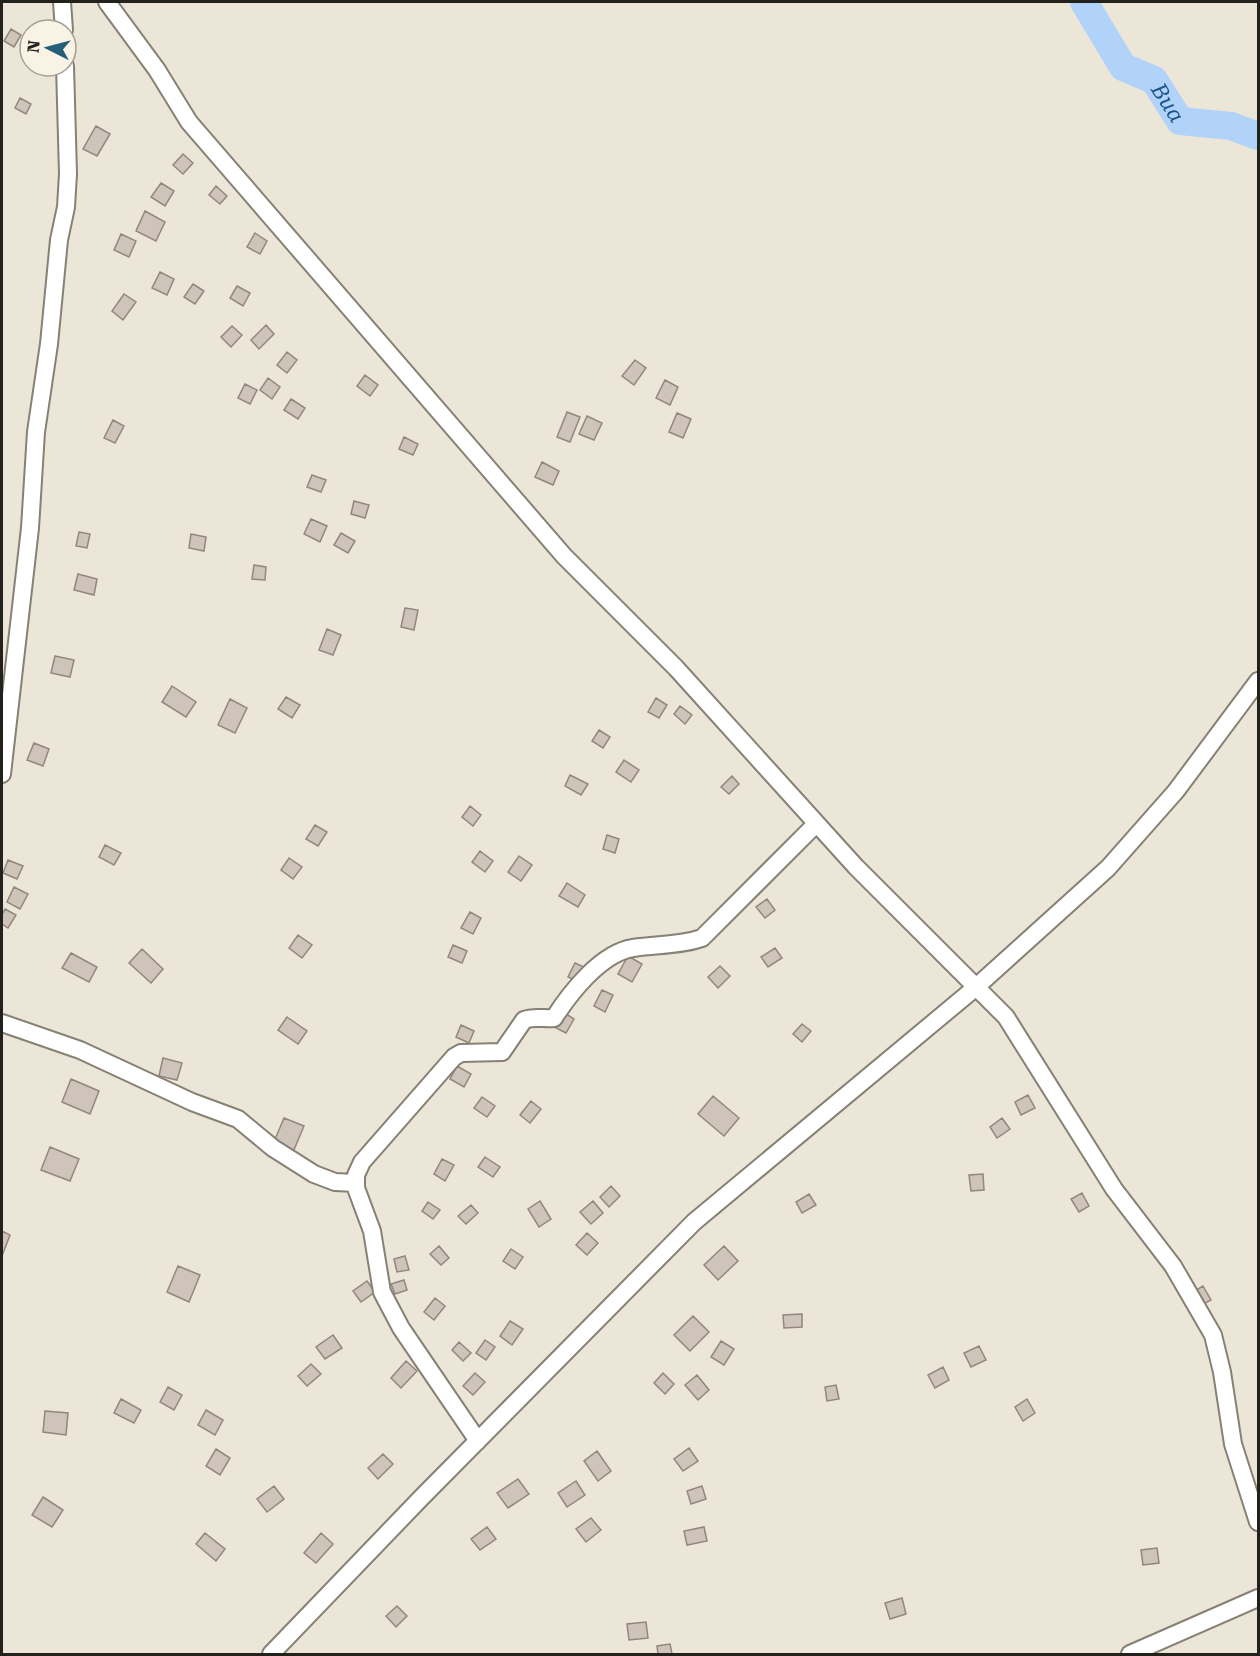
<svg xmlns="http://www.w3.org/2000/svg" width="1260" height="1656" font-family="'Roboto Serif',serif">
	<rect width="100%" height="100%" fill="#ece6d8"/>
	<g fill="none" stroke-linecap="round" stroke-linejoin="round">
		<path stroke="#b1d3f9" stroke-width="28" id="s1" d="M1084 2 1123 67 1154 80 1180 121 1231 126 1258 136"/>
	</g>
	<path fill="#cfc4b9" stroke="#92877d" stroke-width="1.5" d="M11 29 21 35 14 47 4 41Z
		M20 98 31 104 26 114 15 108Z
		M96 126 110 134 97 156 83 149Z
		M183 154 193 163 183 174 173 165Z
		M161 183 174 191 165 206 151 197Z
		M216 186 227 196 220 204 209 195Z
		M145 211 165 222 156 241 136 231Z
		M255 233 267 241 260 254 247 247Z
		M121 234 136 241 129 257 114 250Z
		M160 272 174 279 167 295 152 288Z
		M193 284 204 291 195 304 184 297Z
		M237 286 250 293 243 306 230 298Z
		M124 294 136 302 123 320 112 311Z
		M266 325 274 334 259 349 251 340Z
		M232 326 242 335 231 347 221 337Z
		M287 352 297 360 287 373 277 365Z
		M635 360 646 368 634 385 622 376Z
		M365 375 378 385 370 396 357 386Z
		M268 378 280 387 272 399 260 390Z
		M665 380 678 387 670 405 656 398Z
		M245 384 257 390 250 404 238 398Z
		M291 399 305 408 298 419 284 410Z
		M567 412 580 417 570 442 557 437Z
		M677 413 691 419 683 438 669 432Z
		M587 416 602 423 594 440 579 434Z
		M113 420 124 426 115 443 104 438Z
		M404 437 418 444 413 455 399 449Z
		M542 462 559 471 553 485 535 477Z
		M312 475 326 480 321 492 307 487Z
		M354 501 369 505 365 518 351 514Z
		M311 519 327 526 320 542 304 534Z
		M79 532 90 534 87 548 76 546Z
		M341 533 355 541 348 553 334 545Z
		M191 534 206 537 204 551 189 548Z
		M254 565 266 567 265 580 252 579Z
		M78 574 97 579 94 595 74 590Z
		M405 608 418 610 414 630 401 627Z
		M327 629 341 635 333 655 319 650Z
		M55 656 74 660 70 677 51 673Z
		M172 686 196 702 186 717 162 702Z
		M286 697 300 705 292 718 278 709Z
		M656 698 667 705 659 718 648 712Z
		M230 699 247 708 235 733 218 725Z
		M680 706 692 715 685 724 674 714Z
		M599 730 610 737 603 748 592 741Z
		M34 743 49 749 43 766 27 760Z
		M624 760 639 770 631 782 616 772Z
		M570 775 588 784 581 795 565 786Z
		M732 776 739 784 729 794 721 787Z
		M470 806 481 815 473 826 462 817Z
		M315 825 327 832 318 846 306 839Z
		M607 835 619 839 615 853 603 849Z
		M105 845 121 853 114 865 99 857Z
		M480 851 493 861 485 872 472 862Z
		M519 856 532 865 521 881 508 872Z
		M289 858 302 867 293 879 281 870Z
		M8 860 23 866 17 879 3 873Z
		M567 883 585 895 578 907 559 896Z
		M14 887 28 894 20 909 7 902Z
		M767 899 775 910 765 918 756 907Z
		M5 909 16 915 8 928 2 924V915Z
		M470 912 481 918 473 934 461 928Z
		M298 935 312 945 302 958 289 948Z
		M453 945 467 951 462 963 448 957Z
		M775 948 782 958 768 967 761 957Z
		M142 949 163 969 151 983 129 963Z
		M71 953 97 967 89 982 62 968Z
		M628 956 642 964 632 982 618 974Z
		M575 963 586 968 579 982 568 977Z
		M720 966 730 976 718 988 708 977Z
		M602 990 613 995 605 1012 594 1006Z
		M563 1012 574 1019 566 1033 554 1027Z
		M287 1017 307 1031 298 1044 278 1030Z
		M802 1024 811 1031 802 1042 793 1034Z
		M461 1025 474 1031 469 1043 456 1037Z
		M163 1058 182 1063 177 1080 159 1076Z
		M457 1066 471 1074 464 1087 450 1079Z
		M71 1079 99 1091 90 1114 62 1102Z
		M1028 1095 1035 1108 1021 1115 1015 1102Z
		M713 1096 739 1118 724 1136 698 1114Z
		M482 1097 495 1106 487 1117 474 1108Z
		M531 1101 541 1109 530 1123 520 1115Z
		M284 1118 304 1126 293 1152 273 1144Z
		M1002 1118 1010 1129 997 1138 990 1127Z
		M50 1147 79 1159 70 1181 41 1170Z
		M485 1157 500 1167 493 1177 478 1167Z
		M442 1159 454 1165 445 1181 434 1174Z
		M983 1174 984 1190 971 1191 969 1175Z
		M611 1186 620 1196 609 1207 600 1197Z
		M1082 1193 1089 1206 1079 1212 1071 1199Z
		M809 1194 816 1205 802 1213 796 1202Z
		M540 1201 551 1219 539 1227 528 1209Z
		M593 1201 603 1213 591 1224 580 1212Z
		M428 1202 440 1210 433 1219 422 1211Z
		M471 1205 478 1213 466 1224 458 1216Z
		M2 1231 10 1235 2 1256Z
		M587 1233 598 1243 587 1255 576 1245Z
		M439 1246 449 1258 441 1265 430 1254Z
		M724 1246 738 1261 718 1280 704 1265Z
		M511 1249 523 1257 515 1269 503 1261Z
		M405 1256 409 1270 397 1272 394 1259Z
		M178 1266 200 1275 189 1302 167 1292Z
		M404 1280 407 1290 395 1294 391 1284Z
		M367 1281 375 1292 361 1302 353 1291Z
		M1203 1286 1211 1300 1198 1307 1191 1293Z
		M435 1298 445 1306 434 1320 424 1312Z
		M802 1314V1327L784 1328 783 1315Z
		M693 1316 709 1332 690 1351 674 1335Z
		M510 1321 523 1329 512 1345 500 1336Z
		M333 1335 342 1348 325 1359 316 1347Z
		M485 1340 495 1347 486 1360 476 1353Z
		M721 1341 734 1349 724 1365 711 1357Z
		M459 1342 471 1353 463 1361 452 1350Z
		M979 1346 986 1360 971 1367 964 1353Z
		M406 1361 417 1371 401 1388 391 1378Z
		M311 1364 321 1374 307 1386 298 1376Z
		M943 1367 949 1380 935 1388 928 1375Z
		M475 1373 485 1382 473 1395 463 1386Z
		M663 1373 674 1384 665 1394 654 1383Z
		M697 1375 709 1390 698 1400 685 1385Z
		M836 1385 839 1399 827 1401 825 1387Z
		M168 1387 182 1395 174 1410 160 1402Z
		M121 1399 141 1410 134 1423 114 1413Z
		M1027 1399 1035 1413 1023 1421 1015 1407Z
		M206 1410 223 1420 215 1435 198 1425Z
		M45 1411 68 1413 66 1435 43 1432Z
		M689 1448 698 1461 683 1471 674 1459Z
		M216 1449 230 1458 220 1475 206 1466Z
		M597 1451 611 1471 598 1481 584 1461Z
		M383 1454 393 1464 378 1479 368 1468Z
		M518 1479 529 1494 508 1508 497 1493Z
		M576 1481 585 1495 567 1507 558 1493Z
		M274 1486 284 1499 267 1512 257 1499Z
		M702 1486 706 1499 691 1504 687 1491Z
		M43 1497 63 1510 52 1527 32 1515Z
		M591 1518 601 1530 586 1542 576 1529Z
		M487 1527 496 1539 480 1550 471 1539Z
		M704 1527 707 1541 687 1545 684 1531Z
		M205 1533 225 1549 216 1561 196 1544Z
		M321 1533 333 1544 316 1563 304 1553Z
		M1157 1548 1159 1563 1143 1565 1141 1550Z
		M902 1598 906 1614 890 1619 885 1603Z
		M397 1606 407 1616 396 1627 386 1616Z
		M646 1622 648 1638 629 1640 627 1624Z
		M670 1644 672 1654H658L657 1646Z"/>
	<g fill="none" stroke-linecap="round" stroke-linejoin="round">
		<g stroke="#868174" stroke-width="20">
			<path id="minor" d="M62 2 64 30
				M107 2 157 70 189 122 564 556 676 668 856 867 1006 1017 1114 1189 1173 1266 1213 1335 1222 1372 1233 1444 1258 1522
				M2 774 30 528 36 432 49 344 59 240 66 207 68 174 65 66
				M2 1023 80 1050 192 1102 238 1119 273 1148 314 1174 335 1182 356 1183
				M478 1441 401 1328 382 1292 372 1231 356 1188V1175L362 1162 454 1057 461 1053 502 1052 524 1020C533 1016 544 1019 554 1018 570 993 601 953 633 948 657 944 679 946 702 938L816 824
				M271 1654 422 1497 694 1222 975 988 1108 868 1176 791 1258 681
				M1130 1654 1258 1598"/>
		</g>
		<use href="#minor" stroke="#fff" stroke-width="16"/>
	</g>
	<g text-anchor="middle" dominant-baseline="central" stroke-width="5" stroke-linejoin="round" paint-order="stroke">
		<g font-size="22" font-style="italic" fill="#1b538c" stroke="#f9f3e5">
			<text stroke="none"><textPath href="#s1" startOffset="136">Bua</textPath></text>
		</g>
	</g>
	<rect width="1260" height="1656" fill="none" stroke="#23211c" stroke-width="6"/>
	<g transform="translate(48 48) rotate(276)"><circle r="28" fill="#f9f3e5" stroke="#a39f95" stroke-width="1.5"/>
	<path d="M0-4.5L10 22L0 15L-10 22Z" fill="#265e78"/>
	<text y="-9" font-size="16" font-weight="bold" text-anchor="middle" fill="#23211c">N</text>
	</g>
</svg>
